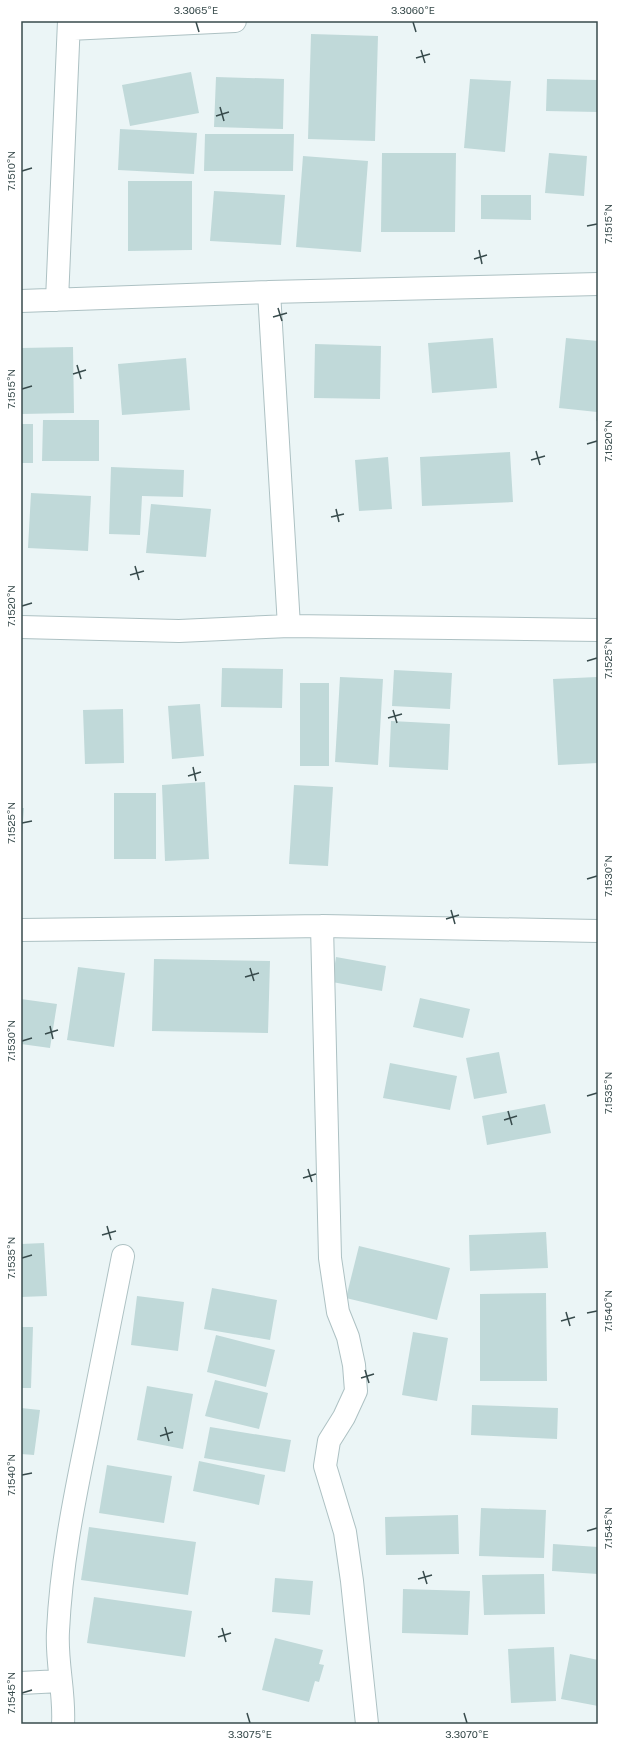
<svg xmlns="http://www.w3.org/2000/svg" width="619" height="1745" font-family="'Public Sans',sans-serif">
	<rect width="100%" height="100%" fill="#ebf5f6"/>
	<path fill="#c0d9d9" d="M311 34 378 36 375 141 308 139Z
		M191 72 199 113 130 126 122 85Z
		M216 77 284 79 283 129 214 127Z
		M470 79 511 81 505 152 464 148Z
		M547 79 598 80V112L546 111Z
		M120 129 197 133 194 174 118 170Z
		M205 134H294L293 171H204Z
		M382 153H456L455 232H381Z
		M549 153 587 156 584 196 545 193Z
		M303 156 368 161 361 252 296 247Z
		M128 181H192V250L128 251Z
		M214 191 285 195 281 245 210 241Z
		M481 195H531V220L481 219Z
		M493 338 497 388 432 393 428 343Z
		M566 338 598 341V421H596L597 412 559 408Z
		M315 344 381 346 380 399 314 398Z
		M73 347 74 413 21 414V348Z
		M186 358 190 410 122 415 118 364Z
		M43 420H99V461H42Z
		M21 424H33V463H21Z
		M510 452 513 502 422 506 420 457Z
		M388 457 392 509 359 511 355 460Z
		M111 467 184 470 183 497 142 496 140 535 109 534Z
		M31 493 91 496 88 551 28 548Z
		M151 504 211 509 206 557 146 553Z
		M222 668 283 669 282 708 221 707Z
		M394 670 452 673 450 709 392 706Z
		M340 677 383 679 378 765 335 762Z
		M597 677 598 763 558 765 553 679Z
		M300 683H329V766H300Z
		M200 704 204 756 172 759 168 706Z
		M123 709 124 763 85 764 83 710Z
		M391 721 450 724 448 770 389 767Z
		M205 782 209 859 165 861 162 785Z
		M294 785 333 787 328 866 289 864Z
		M114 793H156V859H114Z
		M21 808H24L22 835H21Z
		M336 957 386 966 382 991 332 982Z
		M154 959 270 961 268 1033 152 1031Z
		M78 967 125 973 114 1047 67 1040Z
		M420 998 470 1009 463 1038 413 1027Z
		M21 999 57 1004 50 1048 21 1044Z
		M499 1052 507 1093 474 1099 466 1058Z
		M390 1063 457 1076 450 1110 383 1098Z
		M545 1104 551 1133 487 1145 482 1116Z
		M546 1232 548 1268 470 1271 469 1235Z
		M44 1243 47 1296 21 1297V1244Z
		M359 1246 450 1268 437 1320 346 1298Z
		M212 1288 277 1300 270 1340 204 1329Z
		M546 1293 547 1381H480V1294Z
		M137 1296 184 1302 178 1351 131 1345Z
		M21 1327H33L31 1388H21Z
		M413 1332 448 1338 437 1401 402 1395Z
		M216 1335 275 1350 266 1387 207 1372Z
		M215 1380 268 1393 259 1429 205 1416Z
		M147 1386 193 1394 183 1449 137 1440Z
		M472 1405 558 1408 557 1439 471 1435Z
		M21 1408 40 1410 34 1455 21 1454Z
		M210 1427 291 1440 285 1472 204 1458Z
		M199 1461 265 1475 259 1505 193 1491Z
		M107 1465 172 1476 164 1523 99 1513Z
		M481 1508 546 1510 544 1558 479 1556Z
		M458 1515 459 1554 386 1555 385 1517Z
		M89 1527 196 1542 188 1595 81 1580Z
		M553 1544 598 1547V1574L552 1571Z
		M544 1574 545 1614 484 1615 482 1575Z
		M275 1578 313 1581 310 1615 272 1612Z
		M403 1589 470 1591 468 1635 402 1633Z
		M94 1597 192 1611 185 1657 87 1643Z
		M275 1638 323 1650 319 1664 324 1665 319 1682 315 1681 309 1702 262 1690Z
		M554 1647 556 1701 511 1703 508 1649Z
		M570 1654 598 1660V1706L561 1699Z"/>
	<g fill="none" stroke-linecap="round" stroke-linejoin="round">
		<g stroke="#adc1c3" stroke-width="24">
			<path id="street" d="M69 29 235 21
				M269 292 289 626
				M57 300 69 21
				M21 301 269 292 598 284
				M21 627 179 631 289 626 598 630
				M322 926 330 1258 338 1312 348 1337 354 1365 356 1391 344 1417 329 1441 325 1466 345 1532 352 1581 367 1724
				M21 930 322 926 598 931
				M21 1683 60 1681
				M63 1724C65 1693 56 1662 58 1631 61 1567 73 1505 86 1442 98 1380 111 1318 123 1256"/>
		</g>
		<use href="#street" stroke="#fff" stroke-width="22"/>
	</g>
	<path fill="none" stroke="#384b4c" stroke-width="1.5" d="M196 22 199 32M413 22 416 32M421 50 425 63M416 58 430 54M220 107 224 121M216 116 229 112M22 171 32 168M587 226 597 224M479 250 482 264M474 259 487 255M278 308 282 321M273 317 287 313M77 365 81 379M73 374 86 370M22 389 32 386M587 444 597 441M536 451 540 465M531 460 545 456M336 509 339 522M331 517 344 514M135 566 139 580M130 575 144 571M22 606 32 603M587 661 597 658M393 710 397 723M388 718 402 714M193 767 196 781M188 776 201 772M22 823 32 821M587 879 597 876M451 910 455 924M446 919 459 915M250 968 254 981M245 977 259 973M50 1026 53 1039M45 1034 58 1030M22 1041 32 1038M587 1096 597 1093M508 1111 512 1125M504 1120 517 1116M308 1169 312 1182M303 1178 316 1174M107 1226 111 1240M102 1235 116 1231M22 1258 32 1255M566 1312 570 1326M587 1313 597 1311M561 1321 575 1317M365 1370 369 1383M361 1378 374 1374M165 1427 169 1441M160 1436 173 1432M22 1475 32 1473M587 1531 597 1528M423 1571 427 1584M418 1579 432 1575M222 1628 226 1642M218 1637 231 1633M22 1693 32 1690M247 1713 250 1723M464 1713 467 1723"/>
	<rect width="619" height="1745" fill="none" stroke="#ffffff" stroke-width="44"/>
	<rect x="22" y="22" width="575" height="1701" fill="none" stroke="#384b4c" stroke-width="1.5"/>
	<g font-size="10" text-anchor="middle" fill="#384b4c">
		<text x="196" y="14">3.3065°E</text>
		<text x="413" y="14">3.3060°E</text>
		<text transform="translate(11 171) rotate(-90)" y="4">7.1510°N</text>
		<text transform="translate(608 224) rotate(-90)" y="4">7.1515°N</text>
		<text transform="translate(11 389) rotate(-90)" y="4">7.1515°N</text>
		<text transform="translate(608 441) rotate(-90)" y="4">7.1520°N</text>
		<text transform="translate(11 606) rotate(-90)" y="4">7.1520°N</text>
		<text transform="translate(608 658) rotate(-90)" y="4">7.1525°N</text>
		<text transform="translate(11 823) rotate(-90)" y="4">7.1525°N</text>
		<text transform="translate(608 876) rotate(-90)" y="4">7.1530°N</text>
		<text transform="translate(11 1041) rotate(-90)" y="4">7.1530°N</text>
		<text transform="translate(608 1093) rotate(-90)" y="4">7.1535°N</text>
		<text transform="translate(11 1258) rotate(-90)" y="4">7.1535°N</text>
		<text transform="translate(608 1311) rotate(-90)" y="4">7.1540°N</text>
		<text transform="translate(11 1475) rotate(-90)" y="4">7.1540°N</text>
		<text transform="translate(608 1528) rotate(-90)" y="4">7.1545°N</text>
		<text transform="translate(11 1693) rotate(-90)" y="4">7.1545°N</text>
		<text x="250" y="1738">3.3075°E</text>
		<text x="467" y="1738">3.3070°E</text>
	</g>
</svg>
